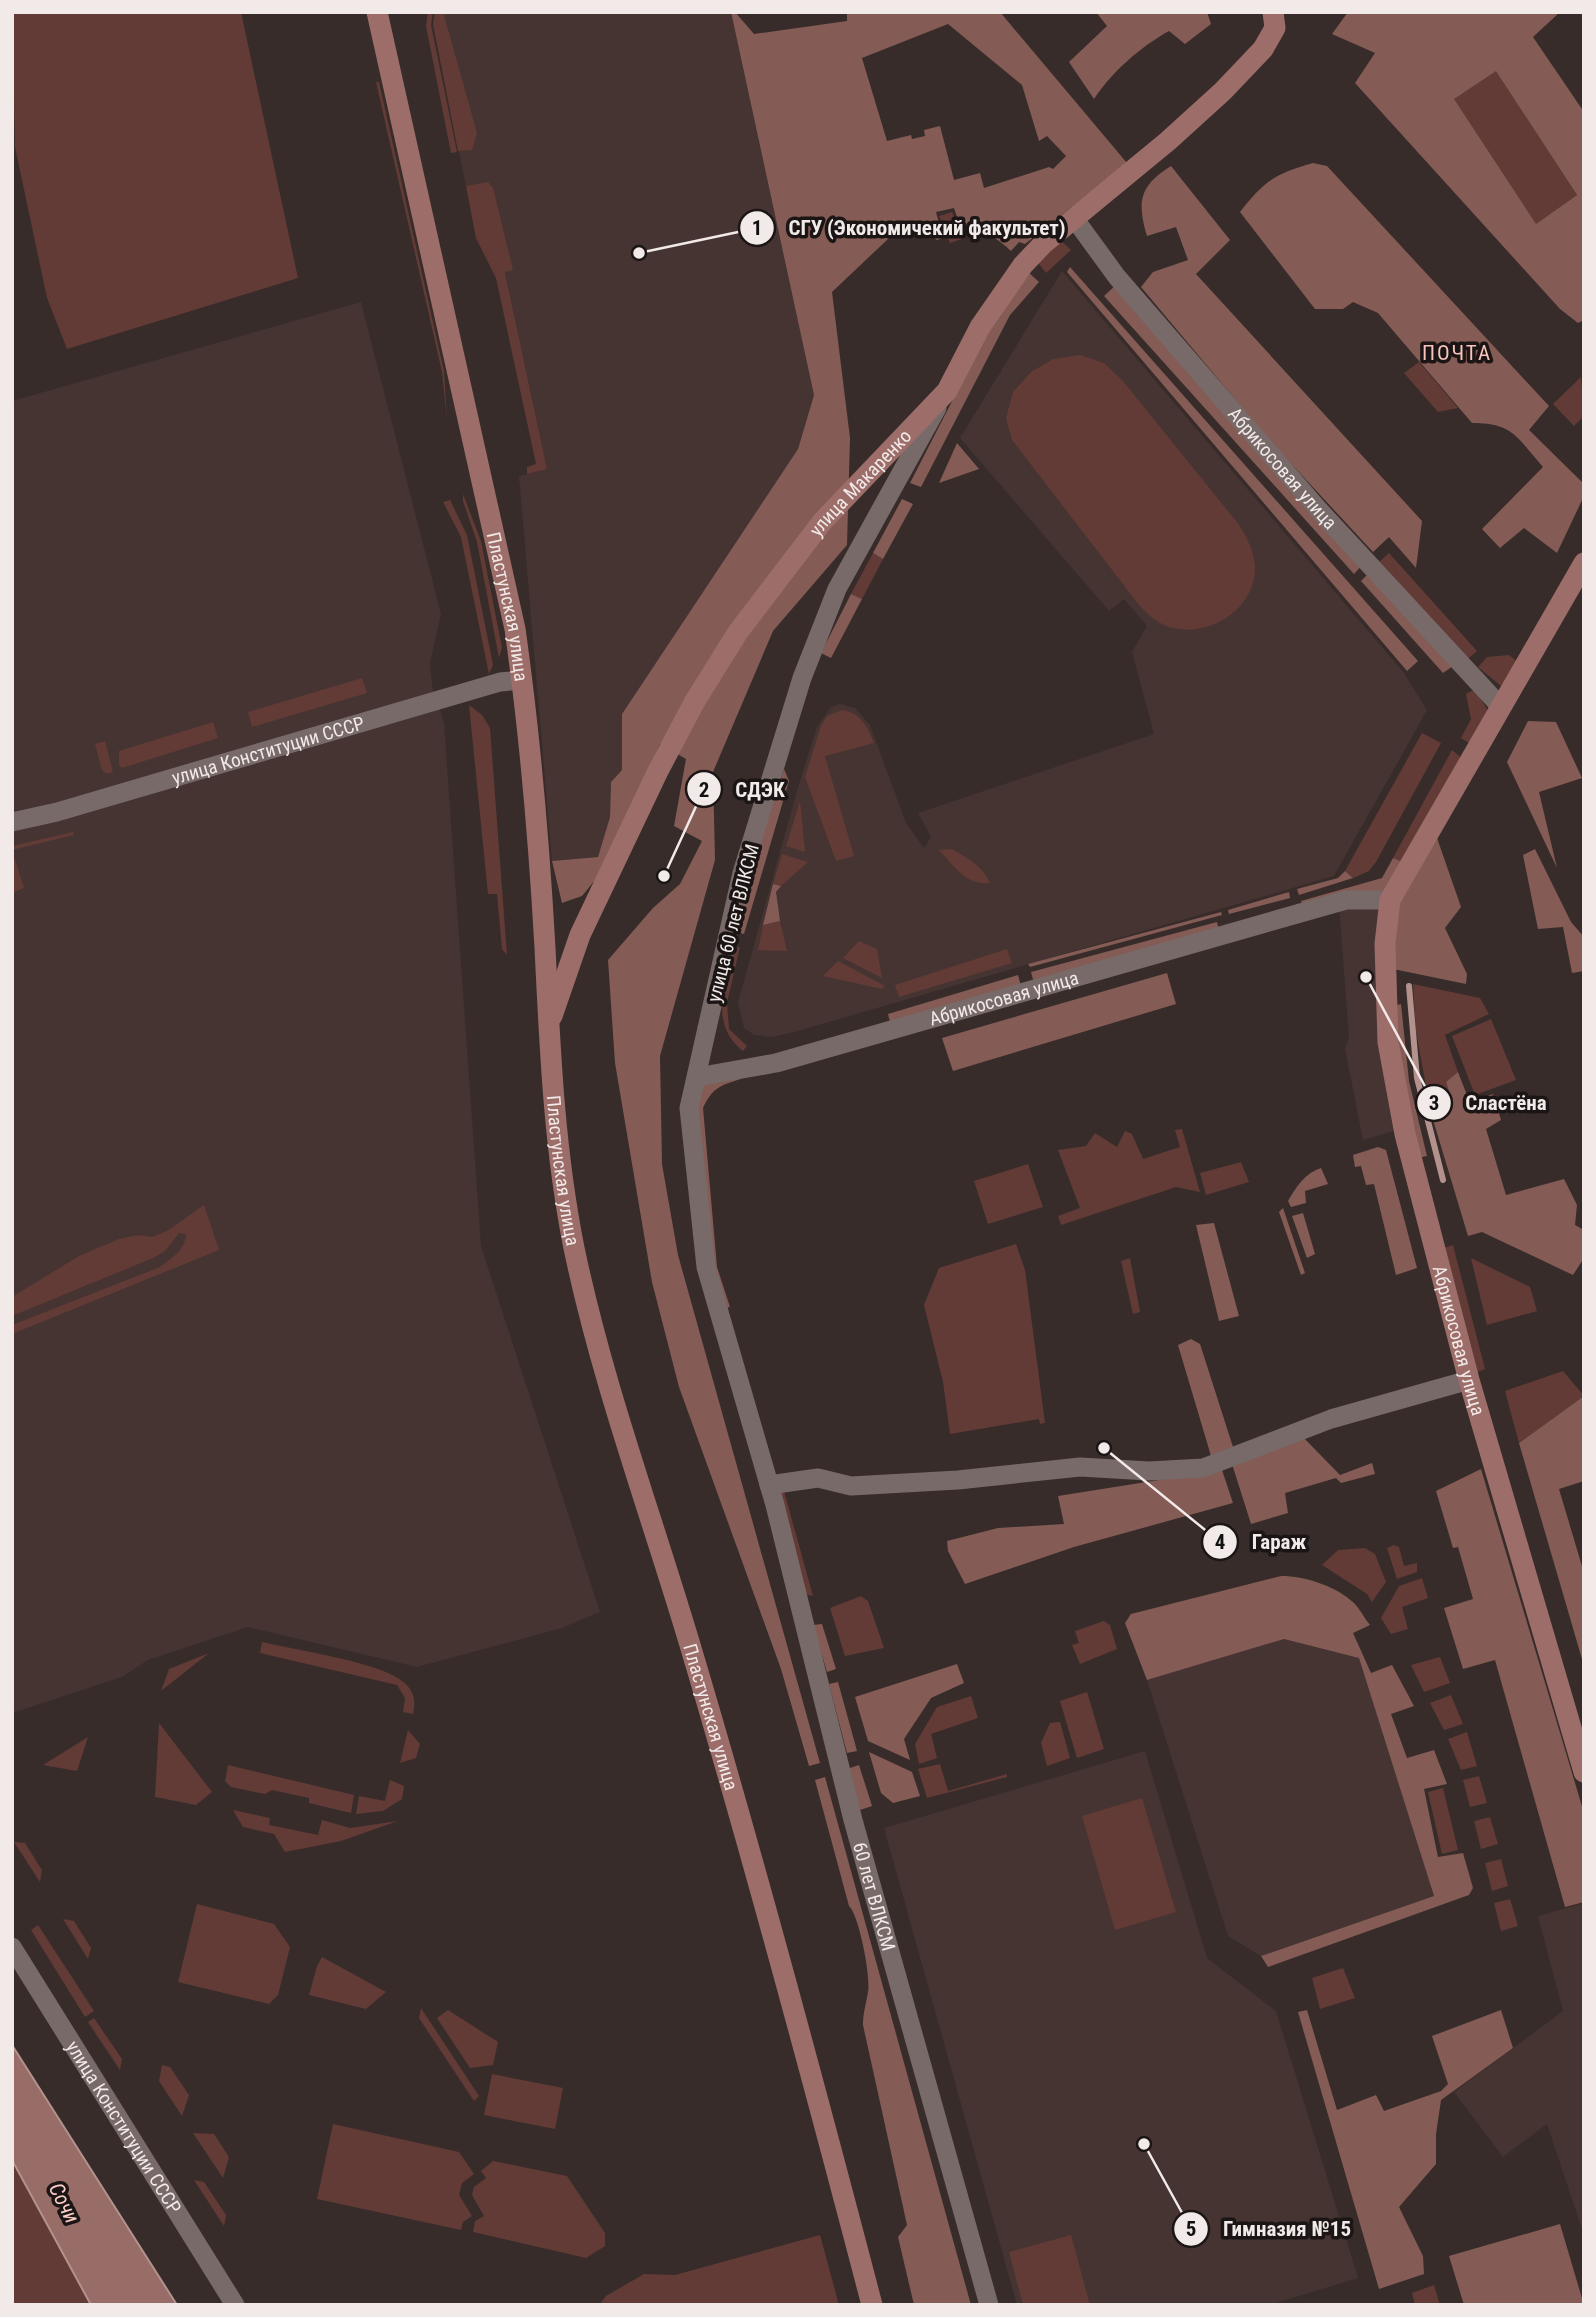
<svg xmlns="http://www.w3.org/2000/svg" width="1596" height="2317" font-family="'Roboto Condensed',sans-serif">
	<rect width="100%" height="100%" fill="#372c2a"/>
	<path fill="#453431" d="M435 12H731L814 395 798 449 622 714V770L611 782 610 817 598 857 552 861 519 476 547 469 505 271 478 193 466 186 433 24Z
		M1062 271 1404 673 1427 710 1334 876 794 1032 772 1037 754 1035 744 1028 738 1002 799 784 817 727 831 707 840 704 855 708 870 725 906 823 924 848 931 837 918 813 1154 734 1132 652 1147 626 1124 599 1109 611 960 438Z
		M361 302 441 614 430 663 432 685 444 723 481 1246 600 1612 562 1628 417 1667 248 1627 148 1660 122 1677 12 1713V401Z
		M1381 904 1397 1130 1363 1140 1345 1049 1349 1037 1339 906Z
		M1284 1639 1360 1658 1434 1896 1261 1956 1228 1936 1147 1680Z
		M1145 1751 1207 1958 1276 2011 1358 2278 1269 2305H1017L884 1828Z
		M1584 1903V2235L1547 2124 1503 2157 1454 2092 1563 2011 1538 1916Z"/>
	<path fill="#623b36" d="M12 12H241L298 278 67 349 47 298 15 147Z
		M428 12H433L431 25 457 152 451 153 426 26Z
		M435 12H453L444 15 477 133 472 150 458 151 433 24Z
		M1496 70 1577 195 1535 225 1453 99Z
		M376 82H379L444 371 447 419 442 372Z
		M488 182 493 188 513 270 505 272 547 469 527 474V467L536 464 496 278 476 238 466 186Z
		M952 212 962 239 950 243 939 216Z
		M1059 239 1071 250 1046 273 1036 260Z
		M1080 355 1104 363 1123 381 1240 526C1248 540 1254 551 1255 567 1256 613 1199 644 1160 623 1152 619 1145 611 1139 605L1012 440 1006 418 1013 392 1031 372 1053 359Z
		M1419 362 1458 408 1438 412 1404 373Z
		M1581 377 1584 416 1574 426 1553 404Z
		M463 494 481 541 502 648 499 658 477 542 463 501Z
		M450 500 467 535 493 665 489 674 461 537 443 502Z
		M873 553 883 559 862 599 851 594Z
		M1389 553 1477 651 1468 659 1379 562Z
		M1509 655 1519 663 1502 687 1478 667 1487 657Z
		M362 678 367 693 252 727 248 712Z
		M1475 689 1488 711 1469 743 1461 738 1471 719 1466 694Z
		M469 705 482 715 490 728 507 955 502 949 497 894H488Z
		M842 710C861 713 867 726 874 743L825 756 854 856 836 861 805 777 821 726 827 716Z
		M213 722 218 738 122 768 119 765V751Z
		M1422 733 1441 743 1376 862 1369 871 1353 878 1345 871Z
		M105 741 113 772 106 774 102 770 95 744Z
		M1452 750 1464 760 1405 863 1393 858Z
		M800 801 805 852 786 846Z
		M73 832 74 835 12 850 24 888 12 893V846Z
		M952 849C967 858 983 866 990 883 966 886 954 866 939 850Z
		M782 854 808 862 781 886 773 884Z
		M780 921 787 951 758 950 763 925Z
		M859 941 877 949 882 978 843 958Z
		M731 947H740L727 1003 729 1029 747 1046 743 1051C709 1025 725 983 731 947Z
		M1007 949 1012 963 899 997 895 985Z
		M838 961 885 986 882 989 823 976Z
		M1413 984 1480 998 1489 1014 1445 1035 1458 1072 1446 1082 1451 1098 1431 1113 1416 1032Z
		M1491 1019 1516 1080 1475 1095 1452 1036Z
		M1182 1129 1200 1192 1176 1187 1061 1225 1058 1216 1080 1208 1058 1150 1086 1146 1095 1133 1117 1147 1125 1131 1132 1134 1143 1159 1180 1147 1175 1130Z
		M1241 1162 1249 1182 1206 1195 1200 1173Z
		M1028 1164 1043 1207 988 1224 974 1181Z
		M204 1205 219 1250 12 1334V1325L160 1267C172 1258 185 1250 186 1234L179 1233 165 1251 153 1258 12 1316V1297L79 1256 119 1239 138 1235 152 1237 167 1231Z
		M1016 1244 1025 1270 1045 1423 1040 1424 1039 1419 950 1434 943 1382 924 1305 939 1268Z
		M1453 1245 1485 1369 1474 1373 1441 1249Z
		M1130 1258 1140 1312 1133 1314 1121 1261Z
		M1471 1258 1530 1287 1537 1311 1487 1325Z
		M1563 1371 1584 1396 1519 1443 1505 1391Z
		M784 1491 813 1596 804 1594 777 1493Z
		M1394 1545 1399 1547 1404 1566 1417 1563V1572L1397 1579 1387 1548Z
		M1365 1548 1375 1554 1386 1582 1372 1602 1367 1594 1322 1565 1338 1550Z
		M1422 1578 1428 1598 1402 1607 1408 1629 1391 1634 1381 1618 1399 1586Z
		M861 1596 868 1601 884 1648 845 1656 830 1608Z
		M1104 1621 1110 1625 1117 1649 1080 1664 1072 1645 1079 1643 1075 1631Z
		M262 1642C295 1650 379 1662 402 1681 414 1690 416 1700 413 1714L403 1712 405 1698 397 1685 260 1653Z
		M209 1653 161 1691 169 1669Z
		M1440 1657 1450 1683 1424 1692 1411 1665Z
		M1087 1692 1104 1749 1077 1758 1060 1701Z
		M1451 1695 1463 1724 1444 1730 1430 1703Z
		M971 1696 978 1718 931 1734 937 1758 919 1764 915 1744 937 1707Z
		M1060 1722 1070 1758 1047 1766 1041 1743 1050 1723Z
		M159 1723 212 1792 196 1805 155 1797Z
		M408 1730 420 1744 416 1758 400 1763Z
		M1467 1732 1477 1766 1461 1770 1448 1739Z
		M88 1737 77 1771 43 1765Z
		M940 1764 948 1791 1007 1774V1777L927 1798 918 1769Z
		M228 1765 354 1795 351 1813 309 1803V1798L272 1790 265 1794 231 1787 225 1781Z
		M1479 1776 1487 1803 1470 1807 1463 1780Z
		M390 1780 404 1786 402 1799 383 1811 356 1814 359 1796 385 1801Z
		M1443 1788 1458 1850 1442 1854 1428 1792Z
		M1142 1798 1176 1912 1115 1930 1082 1816Z
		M233 1810 270 1818 269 1825 318 1835 322 1820 350 1828 398 1821 341 1841 285 1852 274 1834 243 1827Z
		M1490 1817 1498 1844 1481 1849 1474 1821Z
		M14 1842 25 1843 42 1870 40 1882Z
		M1501 1859 1508 1886 1492 1891 1485 1863Z
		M1510 1899 1518 1926 1501 1931 1494 1903Z
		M197 1904 274 1924 290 1947 278 1995 269 2004 178 1982Z
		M63 1919 74 1921 91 1948 88 1959Z
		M38 1925 94 2011 85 2017 31 1930Z
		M322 1957 386 1992 366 2009 309 1995 317 1966Z
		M1343 1968 1355 1998 1320 2009 1312 1978Z
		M421 2008 479 2096 474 2101 419 2018Z
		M448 2010 498 2042 493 2065 470 2068 437 2018Z
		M94 2018 122 2059 120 2070 88 2022Z
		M162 2065 170 2067 189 2095 182 2116 159 2081Z
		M492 2074 563 2088 555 2129 484 2115Z
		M333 2124 459 2152 474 2174 462 2183 459 2195 472 2216 463 2222 461 2230 317 2199Z
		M193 2133 214 2134 229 2157 223 2178Z
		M12 2160 91 2305H12Z
		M493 2161 567 2176 605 2233V2246L586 2258 473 2232 475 2221 484 2216 472 2195 474 2187 486 2178 481 2171Z
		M194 2180 204 2182 226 2215 224 2226Z
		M820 2235 839 2305H599L606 2296 644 2274 675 2275Z
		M1071 2235 1090 2305H1023L1009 2252Z
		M1434 2285 1440 2305H1415L1412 2293Z"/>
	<path fill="#855b55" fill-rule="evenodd" d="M731 12H735L754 34 847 21V12H1000L1127 163 1025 244 1019 242 1011 251C996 237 984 229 963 234L954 208 936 212 943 238 937 240 906 222 832 292 850 438 847 545 773 631 713 772 715 860 660 1056 662 1164 678 1255 820 1763 809 1766 781 1669 679 1387 652 1282 615 1063 608 960 653 908 680 884 702 841 674 826 686 759 660 744 600 874 582 896 562 903 552 861 598 857 610 817 611 782 622 770V714L798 449 814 395ZM948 24 1022 85 1039 141 1047 136 1066 156 1053 169 1049 167 984 188 980 173 954 180 940 126 924 130 925 136 912 139 911 135 887 141 862 58Z
		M1096 12H1207L1211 24 1185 44 1169 31C1140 47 1112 72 1094 99L1069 62 1107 26Z
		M1348 12H1560L1533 37 1584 112V320L1578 323 1560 309 1355 83 1375 53 1332 34ZM1496 71 1577 195 1536 224 1454 99Z
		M1313 163 1327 166 1549 406 1529 430 1584 484V496L1557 553 1524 528 1500 548 1482 529 1543 467C1517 438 1514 423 1472 423L1378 313 1353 302 1343 309H1315L1240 212C1263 182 1276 173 1313 163Z
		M1171 166 1230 240 1196 274 1422 521 1416 568 1389 537 1373 552 1271 442 1141 287 1153 272 1188 260 1176 227 1147 236C1137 202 1139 186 1171 166Z
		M1070 267 1418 661 1407 671 1067 272Z
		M1026 270 1039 282 1010 315 921 487 910 483 984 339Z
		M1117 284 1363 564 1354 574 1104 296Z
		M957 443 979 469 939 483Z
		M902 499 913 504 883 559 873 553Z
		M1369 573 1453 666 1443 673 1361 581Z
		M851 594 862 599 831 658 821 653Z
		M1528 721 1556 722 1582 778 1539 792 1557 868 1507 762Z
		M784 769 789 781 744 934 736 932 749 875Z
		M1436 835 1461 907 1445 928 1467 974 1466 984 1393 969 1399 902Z
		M1535 849 1571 922 1584 937V971L1572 973 1563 927 1538 929 1523 855Z
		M1393 858 1405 863 1385 894 1303 908 1301 901 1382 878Z
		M1345 871 1353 878 1299 895 1297 889 1338 878Z
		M773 884 781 886 776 892 780 921 763 925Z
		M1289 892 1290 898 1229 914 1228 910Z
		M1221 912 1222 915 1030 967 1028 964Z
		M1217 922 1219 930 1034 983 1031 972Z
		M1167 973 1176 1004 953 1071 942 1038Z
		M1018 975 1021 986 890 1022 888 1014Z
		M1401 1004 1409 1081 1427 1156 1418 1158 1392 1006Z
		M1458 1072 1470 1103 1493 1094 1501 1120 1486 1129 1506 1195 1564 1179 1577 1205 1575 1225 1584 1230V1258L1573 1275 1482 1232 1468 1236 1431 1113 1451 1098 1446 1082Z
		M706 1079H741C721 1085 712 1088 703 1108L717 1267 730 1307 723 1308 710 1265 696 1101Z
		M1378 1147 1386 1150 1417 1268 1396 1275 1374 1184 1366 1185 1361 1166 1355 1167 1353 1155Z
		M1321 1168 1328 1184 1305 1191 1306 1203 1291 1207 1288 1201C1296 1187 1305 1173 1321 1168Z
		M1283 1208 1305 1273 1301 1275 1279 1212Z
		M1303 1213 1315 1254 1307 1258 1292 1216Z
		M1214 1223 1239 1316 1219 1321 1196 1225Z
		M1191 1339 1200 1344 1233 1447 1211 1456 1178 1345Z
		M1584 1396V1481L1559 1489 1584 1573V1666L1519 1443Z
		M1302 1436 1340 1475 1372 1463 1375 1474 1341 1483 1336 1478 1285 1493 1288 1513 1251 1524 1232 1464Z
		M1481 1469 1584 1813V1902L1565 1907 1495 1660 1463 1669 1444 1608 1473 1599 1458 1547 1453 1548 1436 1491Z
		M1222 1470 1233 1503 1074 1547 965 1584 948 1551 947 1541 998 1528 1064 1524 1058 1496Z
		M1281 1576C1305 1576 1336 1586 1354 1603 1360 1609 1365 1619 1370 1625L1353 1633 1371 1673 1392 1665 1414 1706 1391 1714 1407 1758 1434 1750 1447 1784 1424 1789 1438 1857 1463 1853 1473 1888 1469 1895 1268 1967 1261 1956 1434 1896 1359 1658 1284 1639 1147 1680 1125 1623 1131 1614Z
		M822 1624 836 1669 827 1672 813 1625Z
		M957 1664 964 1683 931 1698 904 1739 910 1760 868 1741 855 1697Z
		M838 1682 857 1751 847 1753 829 1684Z
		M869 1752 912 1772 920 1796 893 1803 881 1793Z
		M859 1765 872 1806 860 1810 847 1769Z
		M825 1777 971 2305H914L898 2237 907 2225 863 2025C863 2013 866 2004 868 1992 871 1977 859 1915 849 1906L815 1780Z
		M1307 2010 1337 2110 1376 2095 1384 2111 1441 2091 1448 2084 1432 2036 1501 2010 1513 2048 1441 2100 1436 2134V2164L1399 2207 1423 2256 1424 2274 1379 2289 1298 2012Z
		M1560 2224 1584 2305H1464L1449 2256Z"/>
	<path fill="#986d67" stroke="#b3928e" stroke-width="2" d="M12 2045 177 2305H91L12 2160Z"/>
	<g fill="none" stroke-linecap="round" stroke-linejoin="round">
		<path stroke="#b3928e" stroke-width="6" d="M1409 986 1417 1078 1443 1180"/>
		<g stroke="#776a68" stroke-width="19">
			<path id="s1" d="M1074 218 1117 277 1318 509 1501 707"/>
			<path id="s2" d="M937 408 837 589 802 678 742 873 689 1108 706 1267 775 1505 853 1820 989 2305"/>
			<path id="s3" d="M12 822 57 812 500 682 522 680"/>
			<path id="s4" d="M697 1077 776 1063 1346 900H1390"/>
			<path d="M769 1485 818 1478 851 1486 958 1480 1080 1467 1149 1471 1203 1468 1331 1419 1469 1380"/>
			<path id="s5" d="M12 1947 235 2305"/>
		</g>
		<g stroke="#9d6e69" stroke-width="21">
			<path id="s6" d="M377 12 515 629C530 735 539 841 545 948 550 1049 554 1148 574 1248 603 1387 653 1519 693 1655 757 1870 815 2087 872 2305"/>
			<path id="s7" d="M1584 563 1390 900 1385 944 1388 1042 1405 1134 1469 1380 1584 1772"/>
			<path id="s8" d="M552 1016 580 935 658 771 695 701 738 632 822 522 947 391 980 327 1023 265 1043 244 1168 141 1223 91 1263 49 1275 28 1273 12"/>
		</g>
	</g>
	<g text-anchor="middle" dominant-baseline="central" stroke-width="7" stroke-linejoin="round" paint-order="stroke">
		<g font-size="19" fill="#f1eae9" stroke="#1b1615">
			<text stroke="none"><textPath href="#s1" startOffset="326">Абрикосовая улица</textPath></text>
			<text stroke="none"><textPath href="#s8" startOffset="621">улица Макаренко</textPath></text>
			<text stroke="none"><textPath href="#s6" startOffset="609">Пластунская улица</textPath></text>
			<text stroke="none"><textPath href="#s3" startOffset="266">улица Конституции СССР</textPath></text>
			<text transform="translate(733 923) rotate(-76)">улица 60 лет ВЛКСМ</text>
			<text stroke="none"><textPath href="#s4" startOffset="317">Абрикосовая улица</textPath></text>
			<text stroke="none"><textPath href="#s6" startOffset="1176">Пластунская улица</textPath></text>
			<text stroke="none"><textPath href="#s7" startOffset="838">Абрикосовая улица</textPath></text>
			<text stroke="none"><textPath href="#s6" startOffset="1743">Пластунская улица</textPath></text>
			<text stroke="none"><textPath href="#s2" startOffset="1559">60 лет ВЛКСМ</textPath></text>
			<text stroke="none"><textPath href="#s5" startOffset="212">улица Конституции СССР</textPath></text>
		</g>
		<g font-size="21" letter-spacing="2" fill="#f8c4bd" stroke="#1b1615">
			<text x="1457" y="353">ПОЧТА</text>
		</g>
		<g font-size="21" font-style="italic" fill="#f9ccc5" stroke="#1b1615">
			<text transform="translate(64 2203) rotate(63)">Сочи</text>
		</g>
	</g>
	<path fill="none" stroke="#f1eae9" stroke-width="2.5" d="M639 253L757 228M664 876L704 789M1366 977L1434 1103M1104 1448L1220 1542M1144 2144L1191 2229"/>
	<g fill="#f1eae9" stroke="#1b1615" stroke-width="2.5">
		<circle cx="639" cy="253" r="7"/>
		<circle cx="664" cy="876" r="7"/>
		<circle cx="1366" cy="977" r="7"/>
		<circle cx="1104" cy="1448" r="7"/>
		<circle cx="1144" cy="2144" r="7"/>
		<circle cx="757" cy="228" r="18"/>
		<circle cx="704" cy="789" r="18"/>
		<circle cx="1434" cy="1103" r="18"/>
		<circle cx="1220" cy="1542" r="18"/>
		<circle cx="1191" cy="2229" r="18"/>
	</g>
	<g font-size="21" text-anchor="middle" font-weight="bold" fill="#111">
		<text x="757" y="235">1</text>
		<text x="704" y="797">2</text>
		<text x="1434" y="1110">3</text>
		<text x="1220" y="1549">4</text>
		<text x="1191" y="2236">5</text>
	</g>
	<g font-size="21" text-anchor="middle" font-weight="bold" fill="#f1eae9" stroke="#1b1615" stroke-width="7" stroke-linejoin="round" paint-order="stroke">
		<text x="927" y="235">СГУ (Экономичекий факультет)</text>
		<text x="760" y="797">СДЭК</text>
		<text x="1506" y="1110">Сластёна</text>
		<text x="1279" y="1549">Гараж</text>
		<text x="1287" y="2236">Гимназия №15</text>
	</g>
	<rect width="1596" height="2317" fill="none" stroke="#f1eae9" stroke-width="28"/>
</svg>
